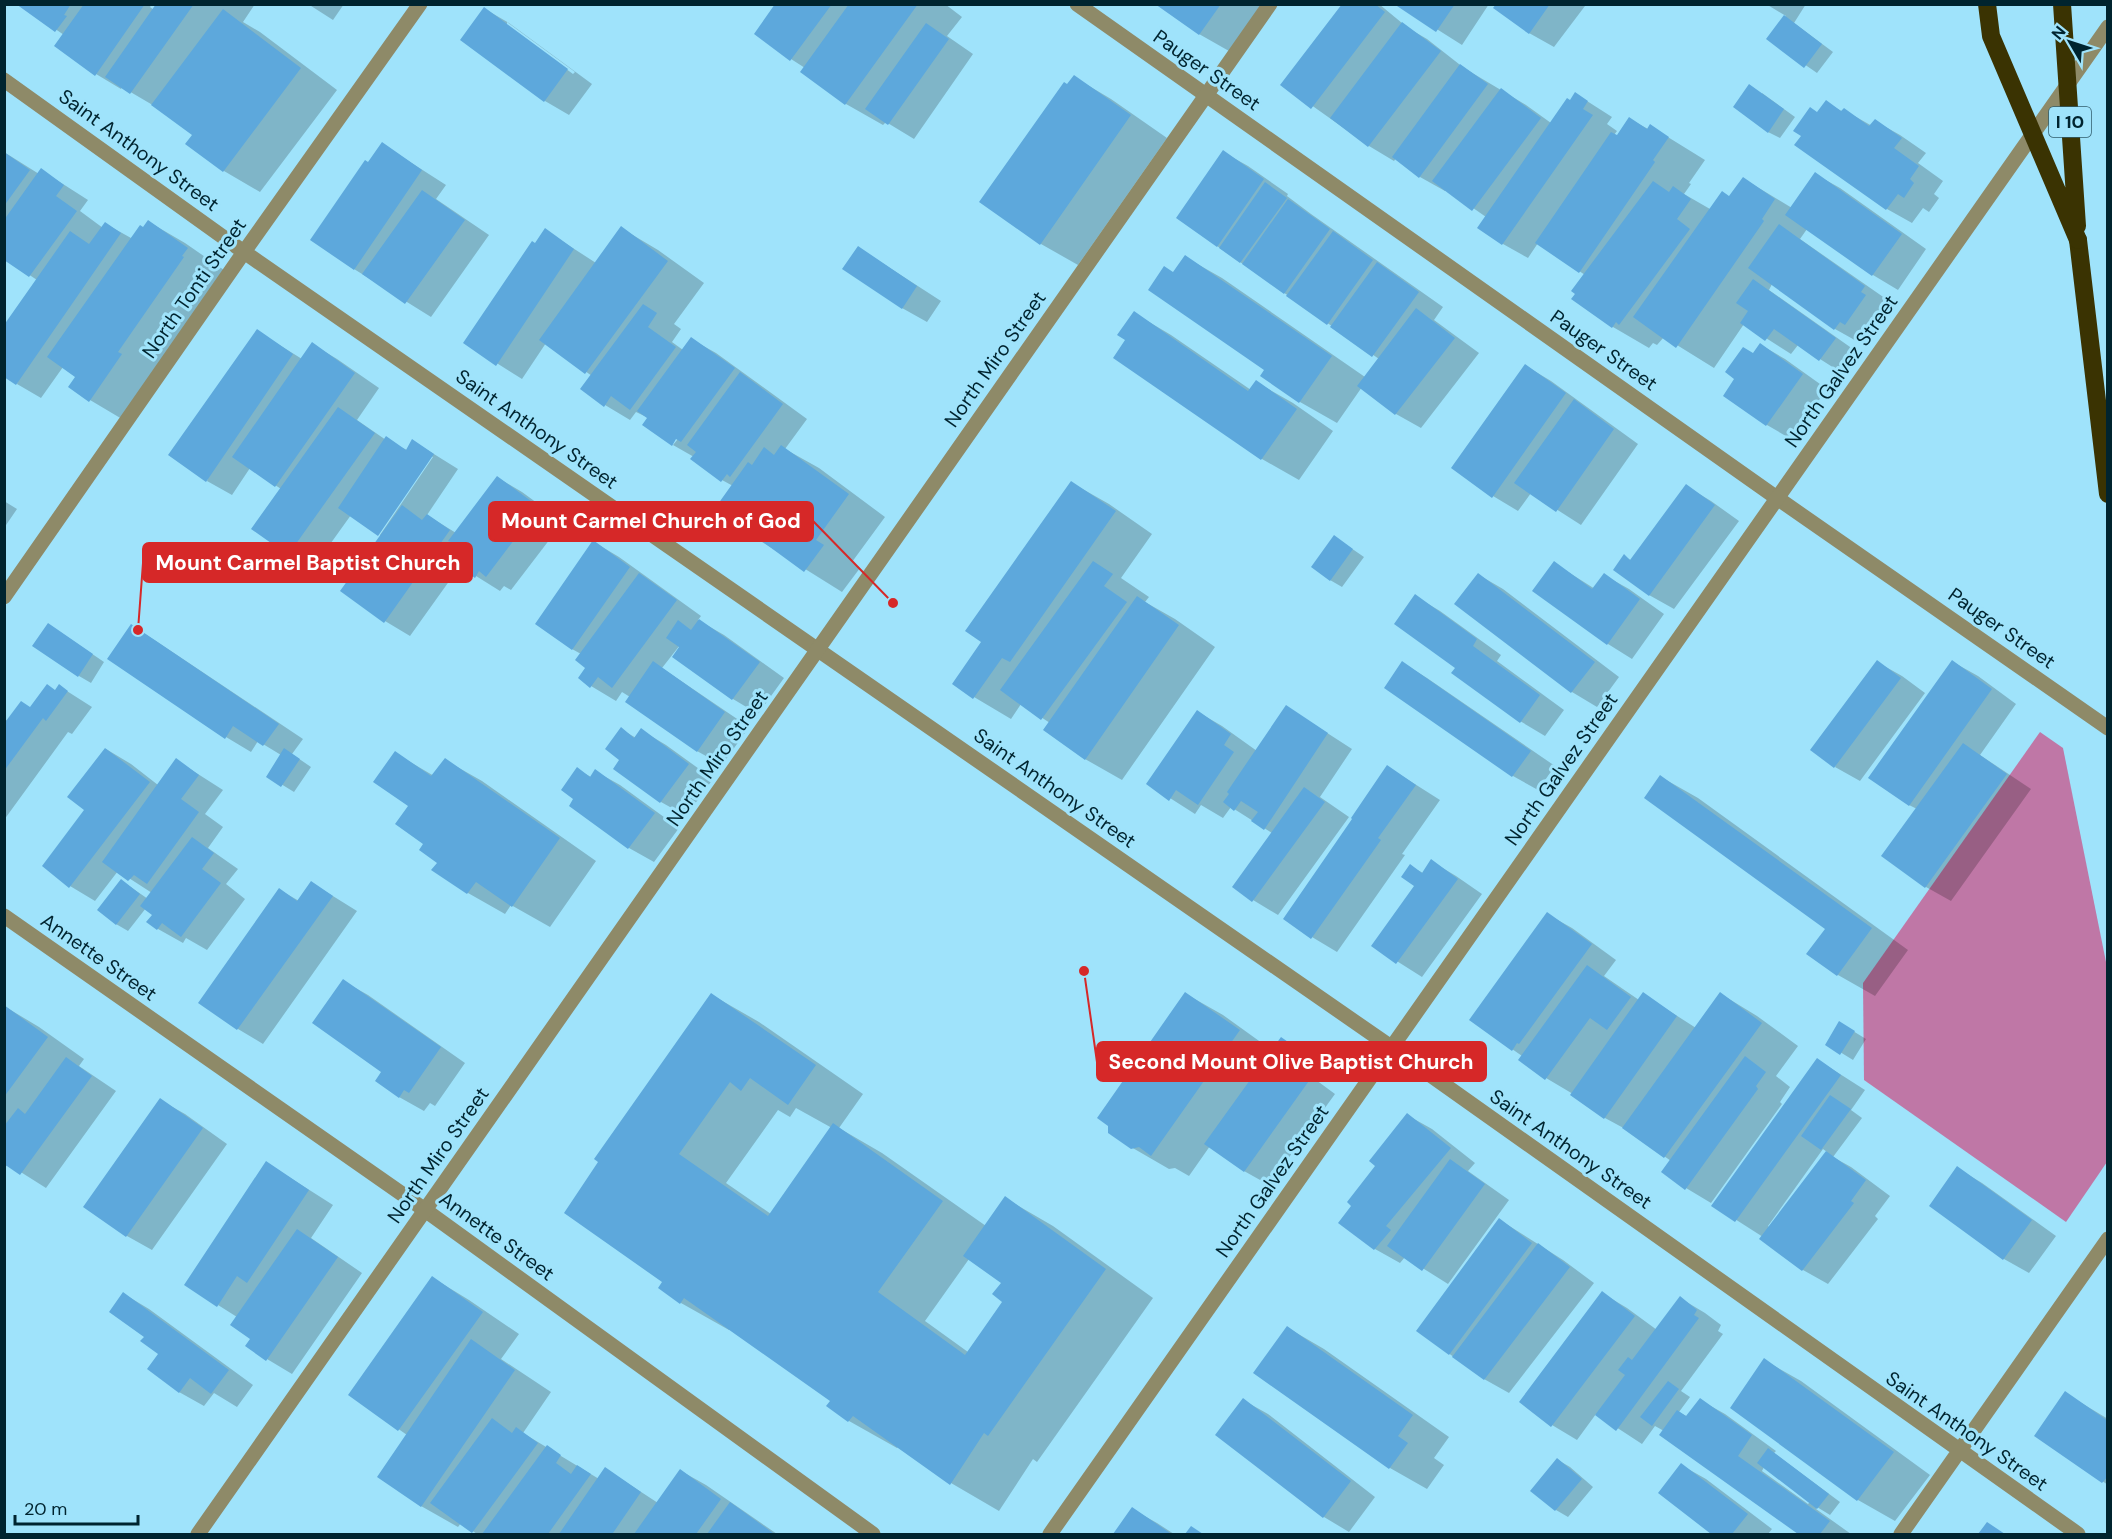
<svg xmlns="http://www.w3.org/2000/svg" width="2112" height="1539" font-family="'DM Sans',sans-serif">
	<rect width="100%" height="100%" fill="#9fe3fb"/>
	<path fill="#bf77a6" d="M2040 732 2063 748 2108 972 2107 1162 2066 1222 1864 1080 1863 983Z"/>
	<path fill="#0003" fill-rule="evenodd" d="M19 4H152L150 7 154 10 158 4H255L243 22 260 32 337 90 260 192 224 171 194 135 156 107 122 87 121 89 96 74 64 35Z
		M308 4H344L333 20Z
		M777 4H945L962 17 947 36 973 54 914 139 886 122 883 125 846 104 802 72 805 68 791 59Z
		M1272 4 1236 55 1199 34 1158 5Z
		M1343 4H1379L1408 28 1427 39 1464 68 1526 105 1551 123 1576 94 1612 117 1607 124 1617 131 1614 135 1617 137 1630 119 1648 129 1650 126 1705 160 1689 183 1691 184 1684 194 1710 209 1730 197 1744 179 1792 208 1815 174 1840 188 1926 249 1898 290 1873 275 1807 229 1800 239 1889 301 1885 307 1890 311 1870 338 1865 335 1860 343 1835 329 1772 284 1769 290 1860 354 1845 375 1798 345 1791 354 1744 324 1714 368 1664 337 1657 345 1653 343 1649 348 1613 327 1573 298 1585 275 1538 243 1528 258 1503 244 1479 227 1486 217 1446 189 1445 191 1420 177 1396 158 1394 161 1369 146 1283 85Z
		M1397 4H1489L1462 45Z
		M1498 4H1583L1585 6 1554 47 1529 33Z
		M1766 4H1806L1794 23 1833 52 1817 73 1768 39 1786 16Z
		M485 9 509 23 592 84 569 115 545 101ZM507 22 575 72 573 74 507 25Z
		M1074 77 1111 99 1167 138 1078 265 1041 244 981 202Z
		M1762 93 1795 117 1780 138 1768 132Z
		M1826 102 1843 112 1844 110 1872 126 1875 121 1900 135 1926 153 1918 163 1943 181 1934 194 1939 198 1929 212 1923 208 1912 223 1887 209 1796 145Z
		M382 144 446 185 436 199 489 235 431 317 354 269 369 164Z
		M4 152 39 174 41 170 88 200 80 211 103 228 106 224 131 238 144 229 149 222 185 243 224 270 127 422 90 400 77 377 63 367 41 398 17 384 37 280 4 258Z
		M1223 152 1248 166 1288 194 1287 196 1311 214 1443 307 1434 320 1479 353 1421 428 1396 414 1362 387 1337 423 1300 402 1262 376 1266 369 1185 257 1222 278 1365 377 1379 359 1217 246Z
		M621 228 658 250 704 283 674 324 681 329 672 342 683 350 691 339 716 353 807 419 785 449 819 468 885 517 852 562 860 568 842 592 738 527 733 486 722 480 694 457 673 445 682 434 636 412 630 420 605 405 592 376 546 343 522 379 465 343 545 230 596 263Z
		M859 248 941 301 927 322 902 308Z
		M1134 313 1171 335 1251 390 1256 382 1293 403 1333 431 1299 480 1262 459 1115 358 1127 340Z
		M257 331 302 359 312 344 337 359 379 388 357 420 386 440 407 450 413 441 458 469 427 515 456 533 498 478 522 492 563 522 511 590 504 586 500 591 460 566 410 636 385 621 380 535 433 457 431 456 351 515 313 568 288 554 281 489 250 468 232 495 207 481Z
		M1761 345 1785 359 1827 389 1791 439 1767 425 1754 354Z
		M1526 366 1551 381 1638 444 1581 525 1531 493 1518 511 1493 496Z
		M1072 483 1109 504 1152 534 1121 578 1149 597 1145 602 1175 619 1215 647 1122 780 1085 759 1050 723 1021 704 1011 719 974 697 983 642Z
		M1686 486 1711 501 1739 521 1674 609 1649 595 1624 556 1632 561Z
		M4 501 17 509 4 528Z
		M1335 537 1364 557 1342 587 1330 580Z
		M594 542 619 557 701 616 698 620 724 635 784 678 758 714 733 699 674 657 682 646 680 645 662 668 749 727 722 765 697 751 630 697 622 692 616 701 591 686 587 668 581 654 572 649Z
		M1554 563 1595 589 1604 575 1629 589 1664 614 1632 659 1608 644Z
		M1479 575 1503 589 1619 677 1597 707 1572 692 1457 604Z
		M1415 596 1440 611 1501 655 1497 661 1564 710 1545 736 1520 721 1457 668Z
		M132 626 156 641 303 739 292 754 311 767 294 792 268 776 281 755 258 741 251 752 226 737Z
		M60 632 104 662 91 683 79 676Z
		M1877 662 1902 676 1925 693 1860 781 1835 767Z
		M1953 662 1978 676 2016 704 1980 755 2031 789 1951 901 1926 887 1883 856 1917 809 1909 805Z
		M1403 663 1427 678 1555 766 1538 790 1513 776 1386 688Z
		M59 686 92 707 72 734 68 732 4 820V719L8 721 32 708 56 691Z
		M1287 707 1352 749 1320 797 1349 817 1278 915 1253 900 1272 833 1231 807 1223 818 1201 805 1195 814 1148 784 1198 712 1222 726 1257 751Z
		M621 729 636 738 641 730 666 745 713 779 686 816 661 802 615 768 621 759Z
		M106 749 131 764 158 785 176 760 223 790 205 814 223 827 208 848 238 869 226 884 245 899 207 950 186 938 183 943 158 929 149 921 154 915 146 908 128 931 116 924 122 881 148 899 152 893 118 871 95 901 70 886 87 810Z
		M395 753 434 776 445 760 482 781 596 861 550 927 511 905 505 914 468 893 434 869 439 863 425 844 410 806Z
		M1388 767 1440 800 1402 854 1405 855 1337 952 1312 937Z
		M577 769 591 777 595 771 620 785 679 828 654 862 629 848 571 805 576 798Z
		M1661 777 1698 798 1908 950 1875 996 1838 975 1809 954 1827 929Z
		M1431 861 1456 876 1482 894 1422 977 1373 946 1416 885 1410 866 1423 873Z
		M312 883 357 911 263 1044 238 1029 200 1002 280 890 299 901Z
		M1547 914 1572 928 1616 960 1604 976 1639 1000 1643 994 1696 1028 1721 994 1757 1016 1798 1046 1776 1076 1790 1087 1780 1102 1782 1104 1711 1203 1686 1188 1671 1161 1629 1131 1605 1118 1573 1094 1546 1078 1522 1056 1471 1020Z
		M343 981 368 995 465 1063 435 1106 430 1103 424 1111 399 1097 383 1072Z
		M1186 994 1223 1015 1273 1051 1281 1039 1325 1067 1316 1080 1335 1094 1269 1185 1244 1171 1210 1146 1189 1176 1175 1168 1169 1169 1131 1147Z
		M712 995 759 1022 863 1094 839 1128 882 1153 986 1226 1005 1198 1053 1226 1153 1298 1037 1462 1033 1459 999 1511 951 1483 899 1446 897 1448 849 1421 828 1406 832 1400 730 1328 729 1330 681 1303 664 1282 566 1213ZM796 1108 832 1128 771 1214 726 1183 778 1110 790 1117ZM969 1259 1003 1282 1004 1301 968 1352 925 1321Z
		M4 1006 39 1027 84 1059 79 1066 116 1091 46 1188 8 1164 4 1169Z
		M1840 1023 1866 1039 1853 1060 1827 1044Z
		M1818 1060 1865 1090 1851 1110 1862 1118 1833 1157 1851 1167 1890 1196 1875 1216 1878 1219 1828 1284 1803 1270 1761 1239 1763 1237 1713 1205ZM1823 1149 1827 1152 1770 1228 1768 1226Z
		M160 1100 185 1114 227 1144 152 1250 127 1236 85 1206Z
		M1407 1115 1432 1129 1475 1163 1468 1171 1509 1200 1448 1284 1405 1257 1400 1263 1375 1249 1377 1166Z
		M267 1163 333 1205 311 1238 362 1273 292 1374 267 1359 237 1317 218 1305Z
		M1957 1168 1982 1183 2056 1236 2029 1273 2004 1259 1931 1206Z
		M1500 1220 1563 1260 1594 1283 1509 1393 1484 1379 1418 1331Z
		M433 1278 469 1300 519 1334 501 1359 551 1392 523 1433 599 1479 606 1469 658 1503 681 1471 706 1485 777 1534H477L461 1523 458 1527 421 1506 407 1435 350 1395Z
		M1602 1293 1627 1308 1657 1330 1680 1298 1705 1313 1721 1325 1718 1331 1723 1334 1681 1391 1690 1397 1679 1412 1688 1417 1700 1400 1725 1414 1776 1451 1774 1453 1840 1502 1830 1515 1817 1507 1816 1509 1851 1534H1801L1661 1435 1664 1431 1655 1426 1642 1444 1596 1414 1577 1440 1552 1425 1521 1401ZM1764 1467 1810 1502 1808 1504 1762 1471Z
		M124 1294 149 1309 253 1385 237 1407 214 1393 204 1406 179 1392 160 1354 146 1337Z
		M1288 1328 1324 1349 1449 1437 1434 1458 1444 1465 1427 1489 1390 1468 1256 1373Z
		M1764 1360 1801 1381 1930 1475 1895 1521 1858 1500 1732 1407Z
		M2065 1393 2108 1419V1485L2036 1435Z
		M1243 1400 1268 1414 1375 1497 1349 1532 1324 1517 1217 1435Z
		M1558 1460 1570 1467 1593 1487 1568 1517 1556 1510 1532 1491Z
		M1681 1465 1706 1479 1772 1529 1768 1534H1714L1660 1493Z
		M1132 1509 1157 1523 1174 1534H1115Z"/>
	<path fill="#5da8dc" d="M16 4H71L64 15 67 16 55 32Z
		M84 4H145L95 76 54 46Z
		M156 4H194L130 94 105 77Z
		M775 4H832L790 61 754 34Z
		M849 4H918L845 105 800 72Z
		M1155 4H1221L1199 35Z
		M1342 4H1375L1385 12 1311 109 1280 85Z
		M1394 4H1455L1436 32Z
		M1496 4H1550L1529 34 1493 8Z
		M484 7 568 69 544 102 460 40Z
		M223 9 301 68 223 172 185 144 192 135 151 105Z
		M1784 15 1822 44 1804 68 1766 39Z
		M1402 22 1441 51 1368 147 1330 118Z
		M926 23 949 39 888 125 865 109Z
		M1460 64 1488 84 1419 178 1392 157Z
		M1074 75 1131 115 1040 245 979 202 1064 82 1067 84Z
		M1749 84 1784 109 1768 133 1733 107Z
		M1501 88 1541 118 1472 211 1432 181Z
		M1575 92 1588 101 1583 109 1593 115 1502 245 1477 228 1567 98 1570 100Z
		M1826 100 1841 111 1844 108 1869 126 1875 119 1902 138 1894 148 1919 166 1910 179 1914 183 1904 198 1898 194 1886 210 1794 145 1801 136 1793 131 1810 107 1817 112Z
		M1629 117 1647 129 1650 124 1669 137 1653 160 1655 162 1579 273 1535 243 1611 132 1617 135Z
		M382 142 422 170 354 270 310 240 365 160 368 162Z
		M1223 150 1264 179 1217 247 1176 218Z
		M4 152 30 170 4 206Z
		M41 168 64 185 56 196 77 211 29 277 4 260V220Z
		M1815 172 1902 234 1872 276 1785 215Z
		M1743 177 1775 199 1762 219 1764 221 1676 348 1633 317 1722 191 1729 196Z
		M1653 181 1669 192 1673 186 1691 199 1677 219 1690 229 1619 325 1616 322 1612 328 1571 299 1575 294 1571 291Z
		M1265 182 1287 198 1240 263 1219 248Z
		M422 190 465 220 405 304 362 274Z
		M1288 199 1330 229 1284 294 1242 264Z
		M148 220 188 248 182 256 184 257 118 352 122 354 89 402 68 387 75 377 47 357 140 225 143 227Z
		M105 222 121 233 16 385 4 377V325L70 231 89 244Z
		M1779 224 1865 286 1861 292 1866 295 1845 325 1840 322 1834 330 1748 268Z
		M621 226 668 261 585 374 539 340Z
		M545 228 574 249 496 366 463 343 532 241 535 243Z
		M1333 231 1373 260 1327 325 1286 296Z
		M858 246 917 286 902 309 842 269Z
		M1185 255 1332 356 1299 403 1260 376 1264 370 1148 290 1164 266 1173 272Z
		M1377 262 1419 292 1372 357 1330 327Z
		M1753 279 1836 338 1819 361 1774 329 1765 341 1740 323 1748 311 1736 303Z
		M643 304 657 313 648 327 676 347 630 410 611 396 604 407 580 389Z
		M1416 308 1455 338 1395 415 1357 386Z
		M1134 311 1248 391 1256 380 1297 409 1261 460 1113 358 1125 340 1117 335Z
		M257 329 293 354 206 482 168 455Z
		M691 337 735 368 681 442 676 439 672 446 642 425 647 418 637 411Z
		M312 342 355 373 275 487 232 457Z
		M1760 343 1803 374 1766 426 1723 396 1734 379 1725 372 1743 347 1753 353Z
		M1525 364 1566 393 1492 498 1451 468Z
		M740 372 783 404 730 477 727 474 721 482 690 459 696 452 687 445Z
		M1574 399 1614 429 1556 512 1514 483Z
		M338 407 375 433 288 555 251 529Z
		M386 436 406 450 412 439 434 454 378 536 338 508Z
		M781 445 849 494 816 540 824 545 804 572 740 525 738 529 713 511 748 462 752 465 764 447 774 455Z
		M497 476 539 507 486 577 479 571 475 578 450 560 454 553 446 548 451 542 448 541Z
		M1071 481 1116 511 1010 662 1002 658 973 699 952 684 981 642 965 631Z
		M1686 484 1715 505 1649 596 1613 570 1624 554 1630 560Z
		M402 505 422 520 427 514 450 530 384 623 340 591Z
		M1334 535 1353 549 1330 581 1311 567Z
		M593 540 630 567 572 650 535 624Z
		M1093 561 1113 574 1104 586 1127 602 1041 720 1000 690Z
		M1554 561 1592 589 1604 573 1640 599 1607 645 1532 591Z
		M639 573 677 600 612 688 598 677 590 688 578 678 585 668 575 660Z
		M1478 573 1595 662 1571 693 1454 604Z
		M1415 594 1477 639 1473 646 1540 695 1520 723 1451 673 1455 668 1394 624Z
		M1137 596 1179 625 1085 760 1043 730Z
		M699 619 760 662 732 700 672 657 679 647 666 638 678 620 691 630Z
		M48 623 93 654 78 677 32 646Z
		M131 624 279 724 263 746 233 726 225 739 107 659Z
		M1877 660 1901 678 1834 768 1810 750Z
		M1952 660 1992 689 1909 806 1868 778Z
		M653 661 725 712 697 752 625 702Z
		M1402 661 1531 751 1512 777 1384 688Z
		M47 684 55 690 59 684 68 691 46 721 43 718 4 771V720L6 721 21 701 30 707Z
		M1286 705 1328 733 1264 830 1251 821 1258 812 1241 801 1234 811 1223 802 1229 794 1227 792Z
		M1197 710 1231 734 1224 745 1234 752 1198 805 1176 790 1169 801 1146 784Z
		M621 727 634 738 641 728 689 764 660 803 613 769 619 760 605 749Z
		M1963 743 2007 774 1925 888 1881 856Z
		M105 748 150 782 69 888 42 866 84 810 67 797Z
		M284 748 300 759 281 787 266 777Z
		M395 751 431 776 445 758 560 838 512 907 476 882 467 894 431 870 437 863 419 850 423 844 395 824 408 806 373 782Z
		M176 758 199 775 181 799 199 812 147 884 134 875 128 881 102 862Z
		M1387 765 1416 785 1378 838 1381 840 1311 939 1283 919 1352 819 1351 818Z
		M577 767 590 777 595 769 655 813 628 849 569 806 573 799 561 790Z
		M1660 775 1872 928 1837 976 1806 954 1825 929 1644 798Z
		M1304 787 1325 802 1252 902 1232 887Z
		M192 837 214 853 202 869 221 883 181 937 162 923 157 930 146 922 152 915 140 906Z
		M1431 859 1458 879 1396 964 1371 946 1414 886 1401 877 1410 864 1422 873Z
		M121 879 140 894 116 925 97 910Z
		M311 881 333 896 237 1030 198 1003 279 888 297 901Z
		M1547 912 1592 944 1519 1044 1517 1043 1512 1051 1469 1020Z
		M1587 965 1631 997 1607 1030 1590 1018 1545 1080 1518 1060Z
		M343 979 441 1047 409 1093 404 1090 399 1098 375 1081 381 1072 312 1023Z
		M1185 992 1240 1030 1151 1156 1139 1147 1131 1149 1108 1133V1126L1097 1118Z
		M1643 992 1677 1016 1604 1119 1570 1095Z
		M1720 992 1762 1023 1664 1158 1622 1128Z
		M711 993 816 1065 788 1105 750 1078 741 1091 730 1082 679 1154 768 1216 833 1123 943 1201 878 1292 965 1355 1002 1302 992 1294 1001 1283 963 1256 1005 1196 1106 1269 988 1436 984 1433 950 1485 853 1416 848 1422 826 1406 830 1401 684 1298 680 1304 658 1288 662 1282 564 1213 598 1162 594 1159Z
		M4 1005 48 1037 4 1097Z
		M1839 1021 1855 1031 1840 1055 1825 1045Z
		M1281 1037 1301 1051 1292 1065 1311 1078 1244 1172 1204 1144Z
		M1745 1056 1766 1072 1756 1086 1758 1089 1685 1190 1661 1172Z
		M66 1057 92 1076 20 1175 4 1164V1126L18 1108 25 1114Z
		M1817 1058 1841 1075 1735 1222 1711 1206Z
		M1830 1095 1851 1109 1821 1150 1801 1136Z
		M160 1098 203 1128 126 1237 83 1207Z
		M1407 1113 1451 1148 1386 1226 1391 1230 1374 1250 1338 1223 1351 1206 1347 1202 1375 1166 1369 1161Z
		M1826 1151 1866 1180 1851 1201 1854 1203 1802 1271 1759 1239Z
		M1450 1159 1485 1184 1422 1271 1387 1246Z
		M266 1161 309 1190 247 1283 237 1276 217 1307 184 1285Z
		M1957 1166 2032 1220 2003 1260 1929 1206Z
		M1499 1218 1532 1243 1449 1355 1416 1331Z
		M297 1229 338 1257 266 1361 245 1346 250 1339 230 1325Z
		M1538 1243 1570 1267 1484 1380 1452 1357Z
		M432 1276 483 1312 398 1431 348 1395Z
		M1602 1291 1635 1316 1551 1427 1519 1402Z
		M123 1292 229 1370 211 1394 190 1378 179 1393 147 1369 158 1354 140 1341 144 1337 109 1312Z
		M1680 1296 1697 1310 1694 1315 1699 1318 1616 1431 1595 1415 1625 1375 1618 1370 1628 1357 1632 1360Z
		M1287 1326 1413 1415 1398 1436 1408 1443 1389 1469 1253 1373Z
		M471 1339 515 1370 421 1507 377 1477Z
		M1764 1358 1894 1452 1857 1501 1730 1408Z
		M1668 1381 1679 1389 1652 1426 1640 1417Z
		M2065 1391 2108 1421V1476L2102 1483 2034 1436Z
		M1243 1398 1351 1481 1323 1518 1215 1435Z
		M1700 1398 1752 1435 1738 1456 1830 1521 1820 1534H1798L1659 1435 1677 1410 1686 1416Z
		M492 1418 512 1433 516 1427 538 1443 472 1533 430 1503Z
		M547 1445 561 1455 556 1463 571 1474 577 1465 591 1474 548 1534H482Z
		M1768 1448 1829 1494 1817 1509 1757 1463Z
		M1557 1458 1582 1479 1555 1511 1530 1491Z
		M1681 1463 1748 1514 1732 1534H1711L1658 1493Z
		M605 1467 641 1492 613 1533 615 1534H559Z
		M680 1469 721 1499 696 1534H634Z
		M730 1502 773 1533 772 1534H707Z
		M1132 1507 1170 1533 1169 1534H1113Z
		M1987 1522 2005 1534H1978Z
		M1191 1526 1203 1534H1185Z"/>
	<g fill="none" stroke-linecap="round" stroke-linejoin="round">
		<path stroke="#8e8a68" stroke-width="15" d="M1077 4 1777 498 2108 728
			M4 80 244 252 1391 1047 2078 1534
			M4 597 244 252 420 4
			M4 916 425 1210 873 1534
			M1901 1534 2108 1239"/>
		<path stroke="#8e8a68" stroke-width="15" d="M198 1534 1270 4
			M1050 1534 2108 27"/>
		<path stroke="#3a3302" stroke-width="18" d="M2078 240 2108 494"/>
		<path stroke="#3a3302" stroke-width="18" d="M1987 4 1991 36 2078 240
			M2062 4 2077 226"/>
	</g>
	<g text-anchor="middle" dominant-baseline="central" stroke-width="6" stroke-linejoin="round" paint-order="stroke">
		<rect fill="#9fe3fb" stroke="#305d6c" stroke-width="1.5" x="2049" y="107" width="42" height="30" rx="4.5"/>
		<g font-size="18" font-weight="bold" fill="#00242f">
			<text x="2070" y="122">I 10</text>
		</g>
		<g font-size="20" fill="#00242f" stroke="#9fe3fb">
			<text transform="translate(1207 70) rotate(35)">Pauger Street</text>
			<text transform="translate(139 150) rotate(36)">Saint Anthony Street</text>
			<text transform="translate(194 288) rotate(-55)">North Tonti Street</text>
			<text transform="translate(1604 350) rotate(35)">Pauger Street</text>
			<text transform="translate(995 359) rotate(-55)">North Miro Street</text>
			<text transform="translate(1841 371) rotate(-55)">North Galvez Street</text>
			<text transform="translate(537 429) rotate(35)">Saint Anthony Street</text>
			<text transform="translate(2002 628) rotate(35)">Pauger Street</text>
			<text transform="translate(717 758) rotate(-55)">North Miro Street</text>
			<text transform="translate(1561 769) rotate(-55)">North Galvez Street</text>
			<text transform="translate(1055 788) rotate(35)">Saint Anthony Street</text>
			<text transform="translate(99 957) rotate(35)">Annette Street</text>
			<text transform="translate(1571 1149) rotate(35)">Saint Anthony Street</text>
			<text transform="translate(438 1155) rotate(-55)">North Miro Street</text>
			<text transform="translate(1272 1181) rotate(-55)">North Galvez Street</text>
			<text transform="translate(497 1236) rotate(36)">Annette Street</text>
			<text transform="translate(1967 1431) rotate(35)">Saint Anthony Street</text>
		</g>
	</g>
	<path fill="none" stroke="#d62828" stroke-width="2" d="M893 603L813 521M138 630L143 563M1084 971L1097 1062"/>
	<g fill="#d62828" stroke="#9fe3fb" stroke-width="2">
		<circle cx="893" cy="603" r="6"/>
		<circle cx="138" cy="630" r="6"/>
		<circle cx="1084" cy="971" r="6"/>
	</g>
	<g fill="#d62828" stroke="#d62828" stroke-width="2">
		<rect x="489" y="502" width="324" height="39" rx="6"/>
		<rect x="143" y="543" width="329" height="39" rx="6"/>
		<rect x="1097" y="1042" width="389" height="39" rx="6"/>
	</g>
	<g font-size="21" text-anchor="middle" font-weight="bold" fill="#fff">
		<text x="651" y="528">Mount Carmel Church of God</text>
		<text x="308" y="570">Mount Carmel Baptist Church</text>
		<text x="1291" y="1069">Second Mount Olive Baptist Church</text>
	</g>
	<rect width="2112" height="1539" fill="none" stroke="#00242f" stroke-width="12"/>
	<g transform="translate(2070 42) rotate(309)" stroke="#9fe3fb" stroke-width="4.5" paint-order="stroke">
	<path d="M0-4.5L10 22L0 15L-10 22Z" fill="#00242f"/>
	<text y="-9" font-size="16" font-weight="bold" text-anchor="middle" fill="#00242f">N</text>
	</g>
	<path d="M15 1515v9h123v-9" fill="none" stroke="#00242f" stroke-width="3"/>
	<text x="24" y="1515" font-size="18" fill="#00242f" stroke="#9fe3fb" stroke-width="4.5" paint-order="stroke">20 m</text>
</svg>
